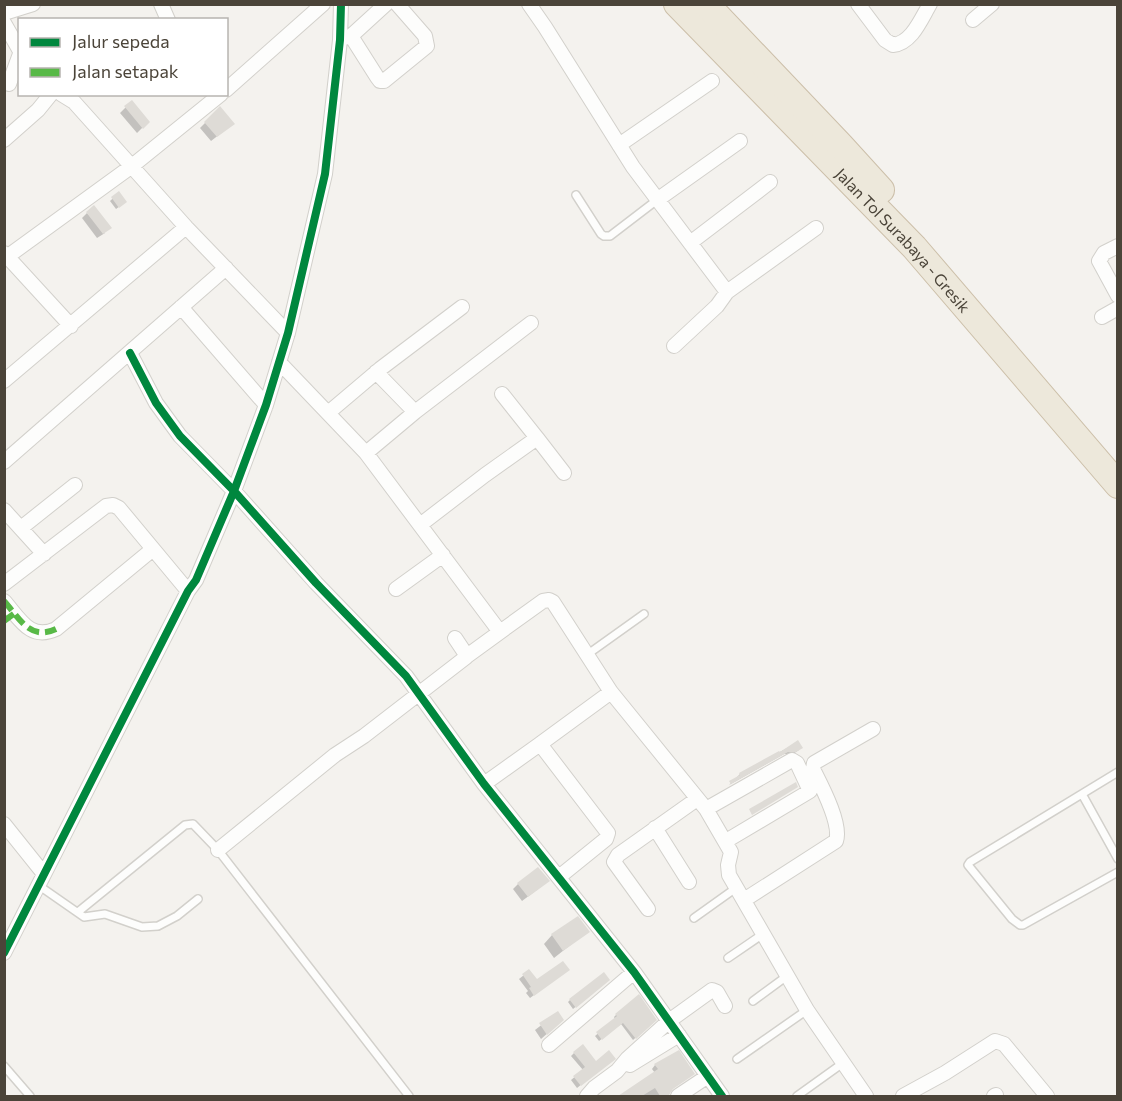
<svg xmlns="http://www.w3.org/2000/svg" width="1122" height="1101" font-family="Commissioner,sans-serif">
	<rect width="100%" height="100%" fill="#f4f2ee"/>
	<path fill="#0003" d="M131 102 143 127 137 133 120 113Z
		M220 108 233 124 211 141 200 128Z
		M119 193 123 204 116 209 110 201Z
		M87 213 105 233 97 238 82 218Z
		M798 742 799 750 793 754H784L729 785 740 774Z
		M518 884 542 886 522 901 513 889Z
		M588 931 554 958 544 944 552 935Z
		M529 971 537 981 564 973 530 998 526 993 528 991 519 979Z
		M608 980 573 1009 568 1002 570 1000Z
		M557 1013V1025L541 1039 535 1030Z
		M616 1015 655 1020 633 1040 621 1024 599 1041 595 1036 615 1019 614 1017Z
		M678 1052 670 1090 665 1096H621L655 1073 652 1069 655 1065Z
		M574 1053 596 1063 611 1061 577 1088 571 1080 583 1070 571 1056Z"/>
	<path fill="#dedbd6" d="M132 100 150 122 143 129 124 106Z
		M220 106 235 124 217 137 204 122Z
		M119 191 127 202 119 208 111 197Z
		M94 205 112 228 103 234 86 212Z
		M798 740 803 748 796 752H788L731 784 729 781 740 775 739 773 779 751 780 752Z
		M796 782 798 787 752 815 749 809Z
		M538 867 550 881 528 897 517 883Z
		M578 916 590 932 563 951 551 934Z
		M563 961 570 970 534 996 529 988 531 987 522 974 529 969 537 979Z
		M604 972 610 980 576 1008 569 999Z
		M639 994 657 1020 636 1039 623 1023 602 1040 596 1032 617 1016 615 1014Z
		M558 1011 564 1020 547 1035 539 1023Z
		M583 1044 596 1061 609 1050 616 1059 581 1086 573 1076 585 1067 573 1052Z
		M679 1050 695 1074 673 1089 669 1095 660 1096 655 1088 642 1096H618L658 1069 654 1064Z"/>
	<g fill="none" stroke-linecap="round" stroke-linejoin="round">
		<g stroke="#d2d0cb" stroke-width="10">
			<path id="lane" d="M576 195 601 234 604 236H610L657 200
				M588 654 644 614
				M1118 772 970 862 968 865 1012 919 1020 925H1023L1118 872
				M1082 794 1118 859
				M38 885 84 917 105 914 142 927 158 926 177 916 198 899
				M78 912 185 825 193 824 218 850 409 1096
				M694 918 736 888
				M728 958 763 934
				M753 1001 787 976
				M737 1059 807 1010
				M4 1066 30 1096
				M797 1096 843 1063"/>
		</g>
		<g stroke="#d2d0cb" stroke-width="16">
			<path id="street" d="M161 4 168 20
				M529 4 545 27 633 167 727 292 816 228
				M858 4 885 40 893 45C912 43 921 19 930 4
				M4 13 33 4
				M973 20 992 4
				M4 23 20 51
				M351 36 377 77 380 81H384L427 46 425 36 397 4
				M344 38 351 36 386 4
				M9 84 20 54
				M226 90 323 4
				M61 94 74 102 186 227 288 333
				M4 140 38 110 51 94
				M619 145 712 81
				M657 200 740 141
				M690 243 770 182
				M1118 246 1104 253 1099 261 1118 296
				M4 253 71 326
				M4 259 132 166 221 94
				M181 307 266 405
				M1102 317 1118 308
				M674 346 717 306 727 292
				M130 353 156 403 180 436 234 491 316 583 406 676 484 784 634 972 722 1096
				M279 362 366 453 500 632 543 601 549 600 553 602 611 692 706 809 792 760 797 763 810 791 726 841
				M376 372 415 412
				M4 381 186 227
				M328 413 380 369 462 307
				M537 438 564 473
				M366 453 415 412 531 323
				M4 462 226 268
				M4 510 44 554
				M420 525 485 475 537 438 502 394
				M21 528 75 485
				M4 584 106 506 113 505 119 508 188 591
				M396 589 443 555
				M4 601C20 619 30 641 56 629L153 549
				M467 656 500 632
				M484 784 540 744
				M706 809 731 852 728 865 729 875 807 1010 866 1096
				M4 824 44 874
				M655 828 689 882
				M218 850 335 755 364 736 465 658 467 656 455 638
				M559 877 606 839 608 833 540 744 611 692
				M744 900 836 841C842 824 821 785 813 769L814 763 873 729
				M648 909 614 862 618 855 697 799
				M4 953 188 591 196 580 234 491 266 405 288 333 325 174 340 40 341 4
				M549 1045 634 972
				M630 1065 679 1035
				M587 1096 594 1088 617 1071 627 1059 669 1021 712 990 717 992 725 1006
				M678 1096 708 1076
				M903 1096 945 1073 995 1041 1004 1044 1047 1096
				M994 1096 996 1095"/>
		</g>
		<g stroke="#ccbfa9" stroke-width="28">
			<g id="highway">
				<path id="s1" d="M677 4 914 247 1118 485"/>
				<path d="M706 4 841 146 881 190"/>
			</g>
		</g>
		<use href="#lane" stroke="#fdfdfc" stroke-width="7"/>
		<use href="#street" stroke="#fdfdfc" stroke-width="14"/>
		<use href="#highway" stroke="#ede8db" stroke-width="26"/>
		<path stroke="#58b947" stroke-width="6" stroke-dasharray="12 6" stroke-linecap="butt" d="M4 601C20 619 30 641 56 629
			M4 621 15 613"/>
		<g stroke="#fff" stroke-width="11">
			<path id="cycleway" d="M130 353 156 403 180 436 234 491 316 583 406 676 484 784 634 972 722 1096
				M4 953 188 591 196 580 234 491 266 405 288 333 325 174 340 40 341 4"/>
		</g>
		<use href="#cycleway" stroke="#00873e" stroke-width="8"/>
	</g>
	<g text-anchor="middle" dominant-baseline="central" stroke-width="4.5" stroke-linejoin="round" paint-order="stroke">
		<g font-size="16" fill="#4b4439" stroke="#fff">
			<text stroke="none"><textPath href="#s1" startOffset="327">Jalan Tol Surabaya - Gresik</textPath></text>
		</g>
	</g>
	<rect width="1122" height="1101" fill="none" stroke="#4b4439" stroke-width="12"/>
	<rect x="18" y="18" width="210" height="78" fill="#ffffff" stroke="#b7b4b0" stroke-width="1.5"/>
	<rect x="30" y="38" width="30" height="9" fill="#00873e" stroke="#b7b4b0" stroke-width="1.5"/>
	<text x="72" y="48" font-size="18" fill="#4b4439">Jalur sepeda</text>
	<rect x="30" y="68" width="30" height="9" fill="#58b947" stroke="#b7b4b0" stroke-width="1.5"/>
	<text x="72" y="78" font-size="18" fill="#4b4439">Jalan setapak</text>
</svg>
